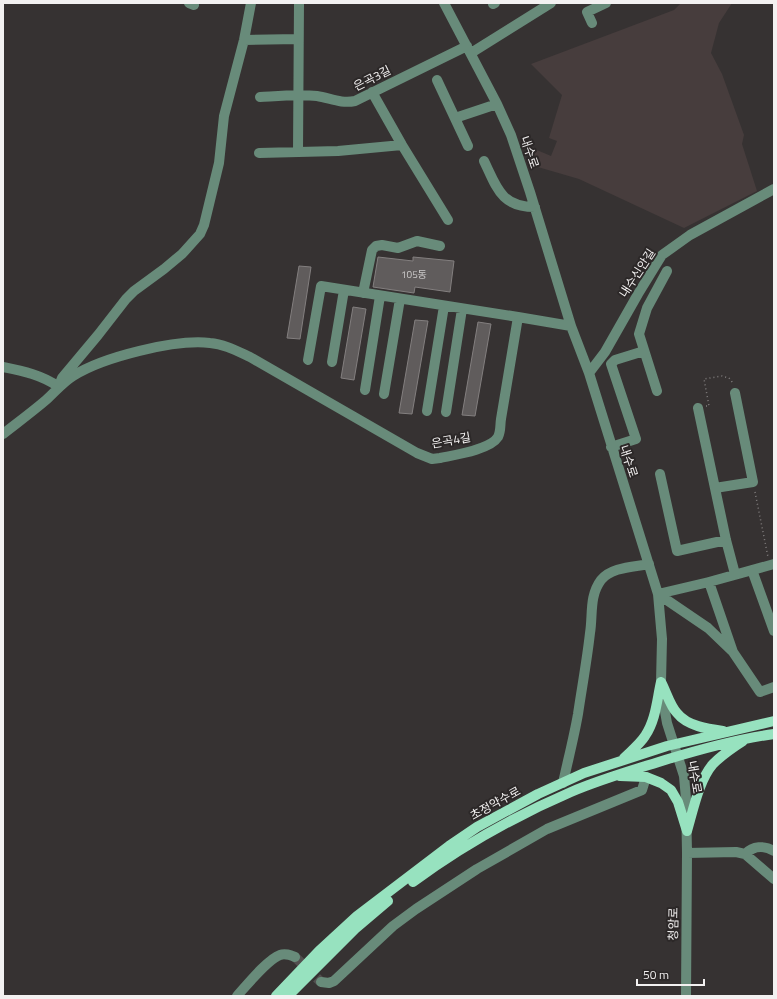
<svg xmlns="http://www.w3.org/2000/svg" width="777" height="999" font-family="'Titillium Web','Noto Sans KR',sans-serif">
	<rect width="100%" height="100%" fill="#363232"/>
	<path fill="#473d3d" d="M681 3H732L719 23 711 53 722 74 744 135 742 144 757 191 684 228 579 179 531 165 526 150 532 148 551 156 557 141 549 138 562 95 531 64 674 10Z"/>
	<path fill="#605c5c" stroke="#837f7f" d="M378 257 413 261V257L454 261 450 292 415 287 414 293 373 287Z
		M299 266 311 267 300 339 287 338Z
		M353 307 366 309 354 380 341 378Z
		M415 320 428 321 412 414 399 413Z
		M478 322 491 324 475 416 462 415Z"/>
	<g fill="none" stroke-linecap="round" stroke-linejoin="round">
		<path stroke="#524f4f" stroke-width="10" stroke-dasharray="10 5" stroke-linecap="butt" d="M295 957 321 982"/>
		<path stroke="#807d7d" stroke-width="1.5" stroke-dasharray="1 3" stroke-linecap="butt" d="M706 406H709L704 379 722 376 729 378 733 383
			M755 492 768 557"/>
		<path stroke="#688b7a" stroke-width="10" d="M189 3 194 5
			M444 3 497 104 511 135 530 192 571 326 589 373 658 594 662 639 661 682 664 706 667 723 684 776 686 799 687 853 686 996
			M493 4 495 3
			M592 23 587 12 606 3
			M244 40 298 39
			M471 53 551 3
			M437 80 468 146
			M372 92 402 145 448 220
			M260 97C278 96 299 94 317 96 330 98 341 104 355 101L467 46
			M455 118 497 104
			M298 151 299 3
			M259 153 338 151 402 145
			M484 161C497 188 501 207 535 207
			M363 293 372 250 376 246 382 245 398 248 417 241 440 246
			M308 360 321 286 518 317
			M332 362 344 290
			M3 367C23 371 42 375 59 387
			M589 373 605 352 638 294 662 255 690 235 774 189
			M60 383 62 378 98 335 126 299 134 291 164 269 182 254 200 234 204 225 219 163 224 116 244 40 251 3
			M365 390 380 296
			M657 391 639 334 647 308 667 271
			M384 394 400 299
			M698 408 726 540 735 574
			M427 411 444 306
			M446 412 462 309
			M3 434C17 423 32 412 46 400 55 392 62 383 73 376 103 357 175 339 210 343 224 344 237 351 250 357L417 453 432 459 440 458C454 455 490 450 498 437 501 431 500 425 501 419L518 317 571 326
			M611 447 636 439 611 364 615 360 644 351
			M660 474 677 551 726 540
			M715 488 753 482 735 393
			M752 570 774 631
			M709 582 733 652 760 692 774 687
			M658 594 709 582 774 564
			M658 594 708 628 732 651
			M563 783C568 760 574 737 578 714 582 687 587 660 590 633 593 615 589 596 601 580 611 567 634 567 649 564
			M687 853 736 852 745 854 774 879
			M745 854C753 846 764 845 774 851
			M321 982 329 983 334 981 393 926 416 909 477 869 547 829 642 790 646 777
			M237 996C246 986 268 959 280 955 285 953 290 955 295 957"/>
		<path stroke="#97e2bf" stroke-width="10" d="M661 682C666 691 670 706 677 713 687 726 708 729 723 731
			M624 758C631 751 640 744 645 736 656 720 657 699 661 682
			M620 776 646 777 661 783 671 790 678 802 687 831
			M687 831C693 811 699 780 713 764 722 755 732 748 743 741
			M413 882C462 846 515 816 571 792 601 779 633 770 665 760 701 749 737 739 774 734
			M276 996 319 951 357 916 449 846 477 827 538 794 584 773 667 746 774 721
			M288 996 355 929 388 901"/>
	</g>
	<g text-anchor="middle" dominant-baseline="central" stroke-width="4" stroke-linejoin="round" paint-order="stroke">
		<g font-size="10" fill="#cecccc">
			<text x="414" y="274">105동</text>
		</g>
		<g font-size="12" fill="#f3f1f1" stroke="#2c2828">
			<text transform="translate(372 78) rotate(-27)">은곡3길</text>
			<text transform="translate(530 152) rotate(71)">내수로</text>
			<text transform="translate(637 273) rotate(-57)">내수신안길</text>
			<text transform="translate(451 440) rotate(-10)">은곡4길</text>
			<text transform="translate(629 461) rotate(72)">내수로</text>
			<text transform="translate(695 777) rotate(80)">내수로</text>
			<text transform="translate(495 803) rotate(-29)">초정약수로</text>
			<text transform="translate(673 924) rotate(-89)">청암로</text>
		</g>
	</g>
	<rect width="777" height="999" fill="none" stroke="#f3f1f1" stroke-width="8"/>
	<path d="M637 979v6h67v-6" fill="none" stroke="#f3f1f1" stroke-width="2"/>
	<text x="643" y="979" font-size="12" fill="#f3f1f1" stroke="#2c2828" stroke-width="3" paint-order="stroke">50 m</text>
</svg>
